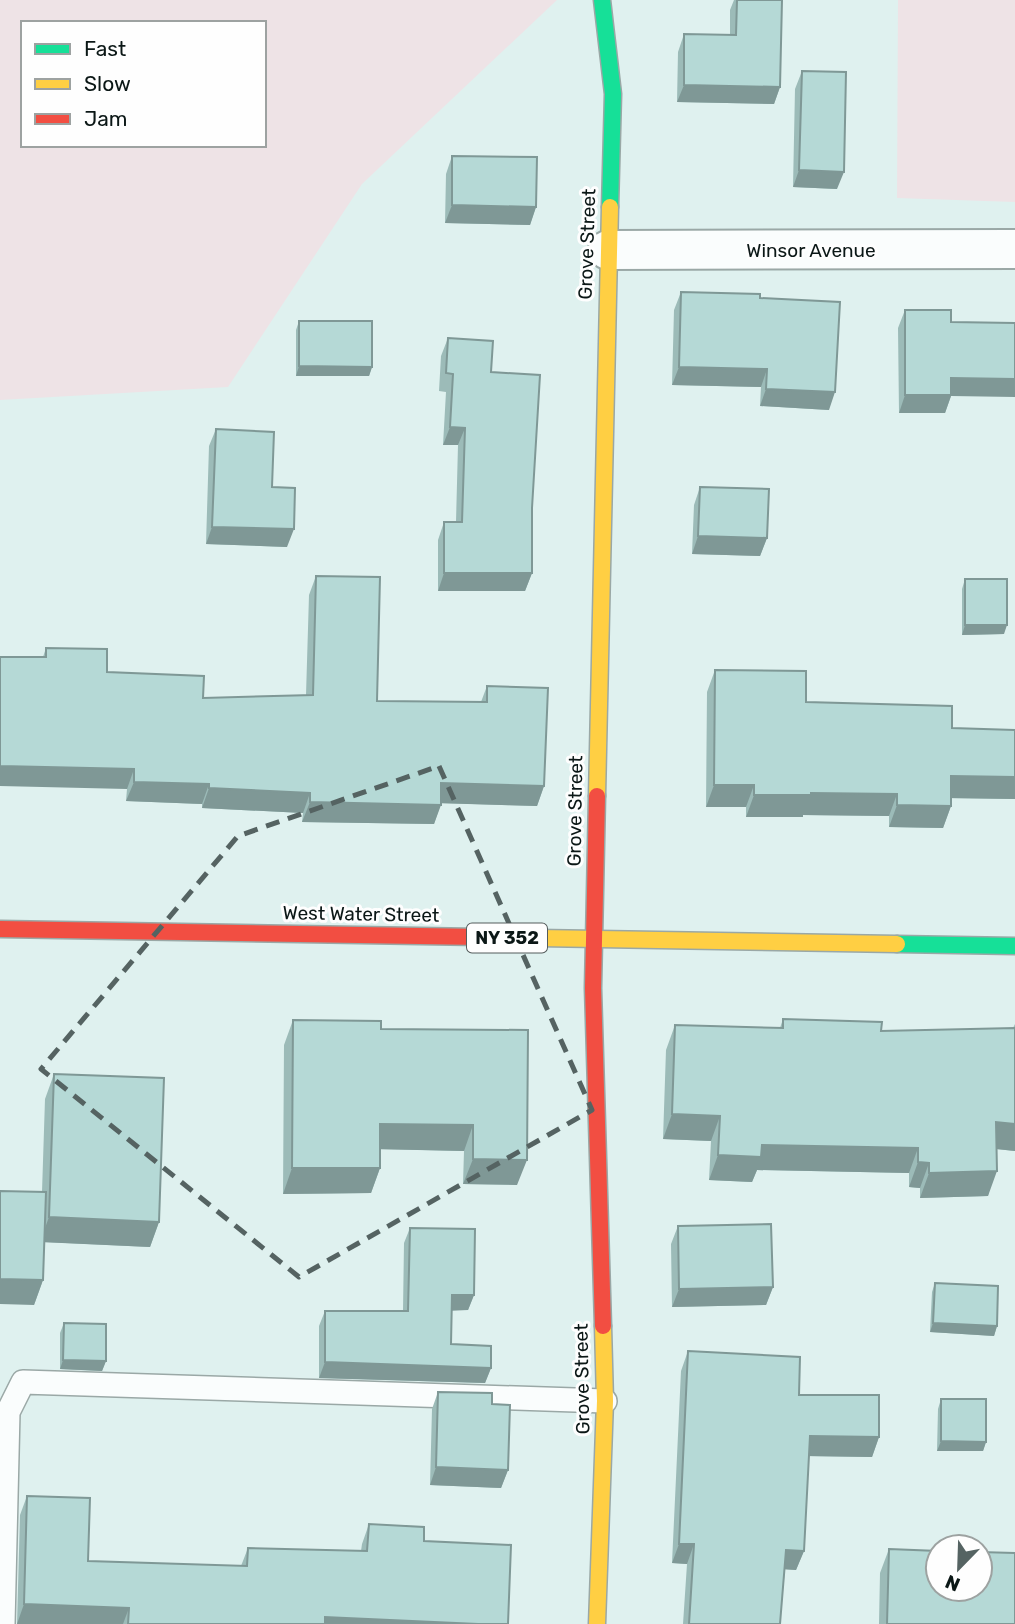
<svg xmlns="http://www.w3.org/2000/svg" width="1015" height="1624" font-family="Rubik,sans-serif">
	<rect width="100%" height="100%" fill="#dff1ef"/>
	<path fill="#eee3e6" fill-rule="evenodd" d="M0 0H557L362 184 228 387 0 400ZM23 23H264V145H23Z
		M898 0H1015V202L897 198Z"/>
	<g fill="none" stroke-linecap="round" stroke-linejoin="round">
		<g stroke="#9aa8a6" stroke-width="26">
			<path id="lane" d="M3 1624 8 1412 23 1382 605 1401"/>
		</g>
		<g stroke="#9aa8a6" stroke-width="42">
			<path id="street" d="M608 250 1015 249"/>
		</g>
		<g stroke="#9aa8a6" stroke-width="19">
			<path id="fast" d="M602 0 613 94 610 207
				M897 944 1015 946"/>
		</g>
		<g stroke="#9aa8a6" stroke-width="19">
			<path id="slow" d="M597 796 610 207
				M480 937 897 944
				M597 1624 605 1401 603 1326"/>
		</g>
		<g stroke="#9aa8a6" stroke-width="19">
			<path id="jam" d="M597 796 593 988 603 1326
				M0 929 480 937"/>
		</g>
		<use href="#lane" stroke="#fafdfd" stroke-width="23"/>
		<use href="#street" stroke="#fafdfd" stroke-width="38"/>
		<use href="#fast" stroke="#16e098" stroke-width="16"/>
		<use href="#slow" stroke="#ffcf43" stroke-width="16"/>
		<use href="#jam" stroke="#f24e42" stroke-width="16"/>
	</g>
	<path fill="#9cbbb8" d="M734 0H782L780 87 774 104 677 102 678 52 684 34 730 35V10Z
		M802 71 837 189 793 187 795 89Z
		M452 156 536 207 530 225 445 223 446 174Z
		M681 292 760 298 829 410 760 406 761 387 672 385 674 310Z
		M905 310 951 396 945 413H899L898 328Z
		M299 321 372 367 369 376H296V330Z
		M448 338 491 372 532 508V573L525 591H438V540L444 522H456L458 445H443L446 392 439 391 441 356Z
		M216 429 272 487 287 547 206 544 209 446Z
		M700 487 767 538 760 556 692 554 694 505Z
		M316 576 377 701 481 702 487 686 544 786 537 806 441 803 434 824 302 822 303 813 202 808V804L126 801 127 789 43 657 46 648 107 672 203 698 306 695 309 595Z
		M965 579 1004 634 962 635V589Z
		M715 670 806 702 952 728 1015 730V799L951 798V806L943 828 889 827V816L803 815V817H746V807H706L707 692Z
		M783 1019 881 1031 1013 1028 1015 1024V1151L996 1149 988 1196 920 1198V1188L909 1187V1173L757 1170 752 1182 709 1180 711 1141 663 1139 666 1050 675 1025 780 1028Z
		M293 1020 381 1029 528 1030 517 1185 463 1184 464 1151 380 1149V1168L371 1193 283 1194 284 1045Z
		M54 1074 159 1222 150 1247 44 1242 43 1280 34 1305 42 1192 45 1099Z
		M678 1226 773 1287 766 1305 672 1307 671 1244Z
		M410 1228 474 1295 468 1310H452L451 1344 491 1368 485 1383 319 1378V1326L325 1311H403L404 1243Z
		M935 1283 997 1326 994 1336 930 1332 932 1292Z
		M64 1323 106 1361 102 1371 60 1369V1333Z
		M688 1351 799 1395 879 1437 872 1457 809 1456 804 1551 796 1570 785 1569 780 1624H683L687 1564 672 1563 681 1371Z
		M438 1392 492 1404 508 1470 501 1488 430 1485 432 1409Z
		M941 1399 986 1442 983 1451H937L938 1409Z
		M27 1496 88 1561 241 1566 248 1548 361 1551 362 1544 369 1524 424 1541 508 1624H17L20 1515Z
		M889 1549 1015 1624H879L880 1573Z"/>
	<path fill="#7f9896" d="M684 85 780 87 774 104 677 102Z
		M799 170 844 172 837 189 793 187Z
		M452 205 536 207 530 225 445 223Z
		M299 366 372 367 369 376H296Z
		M679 367 767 369 761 387 672 385Z
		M951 378 1015 379V397L951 396 945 413H899L905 395Z
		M766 389 835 392 829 410 760 406Z
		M450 427 465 428 458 445H443Z
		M212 527 294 529 287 547 206 544Z
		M698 536 767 538 760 556 692 554Z
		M444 573H532L525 591H438Z
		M965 625H1007L1004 634 962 635Z
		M0 766 134 769 127 789 0 786Z
		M951 776 1015 777V799L943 798Z
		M134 782 209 784 202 804 126 801Z
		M441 783 544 786 537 806 434 803Z
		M714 785H754L746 807H706Z
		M209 788 310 793 303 813 202 808Z
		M811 793 897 794 889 816 803 815V817H746L754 795Z
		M310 802 441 805 434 824 302 822Z
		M897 805 951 806 943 828 889 827Z
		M672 1114 720 1116 711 1141 663 1139Z
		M996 1122 1015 1124V1151L987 1148Z
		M380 1124 473 1125 464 1151 371 1149Z
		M762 1145 918 1148 909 1173 757 1170 752 1182 709 1180 718 1155Z
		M473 1159 527 1160 517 1185 463 1184Z
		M918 1162 929 1163 920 1188 909 1187Z
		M292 1168H380L371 1193 283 1194Z
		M997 1171 988 1196 920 1198 929 1173Z
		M49 1217 159 1222 150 1247 40 1242Z
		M0 1279 43 1280 34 1305 0 1304Z
		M773 1287 766 1305 672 1307 679 1289Z
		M452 1295H474L468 1310 446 1311Z
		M933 1323 997 1326 994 1336 930 1332Z
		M63 1360 106 1361 102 1371 60 1369Z
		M325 1362 491 1368 485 1383 319 1378Z
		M810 1436 879 1437 872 1457 803 1456Z
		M941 1441 986 1442 983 1451H937Z
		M436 1467 508 1470 501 1488 430 1485Z
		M679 1544H694L687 1564 672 1563Z
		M786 1550 804 1551 796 1570 779 1569Z
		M24 1604 129 1608 123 1624H17Z
		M325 1617 478 1624H322Z"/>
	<path fill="#b5d9d6" stroke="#7f9896" stroke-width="2" d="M737 0H782L780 87 684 85V34L736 35Z
		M802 71 846 72 844 172 799 170Z
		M452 156 537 157 536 207 452 205Z
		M681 292 760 294V298L840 302 835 392 766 389 767 369 679 367Z
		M905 310H951V322L1015 323V379L951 378V395H905Z
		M299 321H372V367L299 366Z
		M448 338 493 341 491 372 540 375 532 508V573H444V522H462L465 428 450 427 453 374 446 373Z
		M216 429 274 432 272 487 295 488 294 529 212 527Z
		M700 487 769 489 767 538 698 536Z
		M316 576 380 577 377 701 487 702V686L548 688 544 786 441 783V805L310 802V793L209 788V784L134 782V769L0 766V657H46V648L107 649V672L204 676 203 698 313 695Z
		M965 579H1007V625H965Z
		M715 670 806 671V702L952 706V728L1015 730V777L951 776V806L897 805V794L811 793V795H754V785H714Z
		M783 1019 882 1022 881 1031 1015 1028V1124L996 1122 997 1171 929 1173V1163L918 1162V1148L762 1145 761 1157 718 1155 720 1116 672 1114 675 1025 783 1028Z
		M293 1020 381 1021V1029L528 1030 527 1160 473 1159V1125L380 1124V1168H292Z
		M54 1074 164 1078 159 1222 49 1217Z
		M0 1191 46 1192 43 1280 0 1279Z
		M771 1224 773 1287 679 1289 678 1226Z
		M410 1228 475 1229 474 1295H452L451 1344 491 1346V1368L325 1362V1311H408Z
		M935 1283 998 1286 997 1326 933 1323Z
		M64 1323 106 1324V1361L63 1360Z
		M688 1351 800 1357 799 1395H879V1437L810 1436 804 1551 786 1550 780 1624H689L694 1544H679Z
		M438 1392 492 1393V1404L510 1405 508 1470 436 1467Z
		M941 1399H986V1442L941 1441Z
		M27 1496 90 1498 88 1561 247 1566 248 1548 367 1551 369 1524 424 1527V1541L511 1545 508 1624H478L325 1617V1624H128L129 1608 24 1604Z
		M889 1549 938 1551V1589H980V1552L1015 1553V1624H887Z"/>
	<path fill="none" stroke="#556362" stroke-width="5" stroke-dasharray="14 9" stroke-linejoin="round" d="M439 766 592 1110 299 1277 41 1069 238 836Z"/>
	<g text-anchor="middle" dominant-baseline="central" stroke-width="6" stroke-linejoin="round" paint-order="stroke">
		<rect fill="#fefefe" stroke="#545c5c" stroke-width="2" x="467" y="923.5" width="80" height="29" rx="5"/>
		<g font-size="18" font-weight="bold" fill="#0b1716">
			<text x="507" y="938">NY 352</text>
		</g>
		<g font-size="19" fill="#0b1716" stroke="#fefefe">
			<text transform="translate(587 244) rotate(-88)">Grove Street</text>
			<text x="811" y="250">Winsor Avenue</text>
			<text transform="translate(575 811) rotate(-89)">Grove Street</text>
			<text transform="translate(361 914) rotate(1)">West Water Street</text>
			<text transform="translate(582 1379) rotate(-91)">Grove Street</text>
		</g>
	</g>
	<rect x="21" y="21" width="245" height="126" fill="#fefefe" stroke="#9da2a1" stroke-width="2"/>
	<rect x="35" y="44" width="35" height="10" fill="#16e098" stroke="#9da2a1" stroke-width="2"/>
	<text x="84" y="56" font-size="21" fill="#0b1716">Fast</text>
	<rect x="35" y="79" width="35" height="10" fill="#ffcf43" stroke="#9da2a1" stroke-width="2"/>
	<text x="84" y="91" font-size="21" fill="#0b1716">Slow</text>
	<rect x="35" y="114" width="35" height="10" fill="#f24e42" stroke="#9da2a1" stroke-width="2"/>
	<text x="84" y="126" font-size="21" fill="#0b1716">Jam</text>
	<g transform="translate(959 1568) rotate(203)"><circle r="33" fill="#fefefe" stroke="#9da2a1" stroke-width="2"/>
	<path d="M0-5L12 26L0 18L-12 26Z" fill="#556362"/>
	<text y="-10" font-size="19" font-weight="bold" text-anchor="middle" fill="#0b1716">N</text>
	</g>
</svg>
